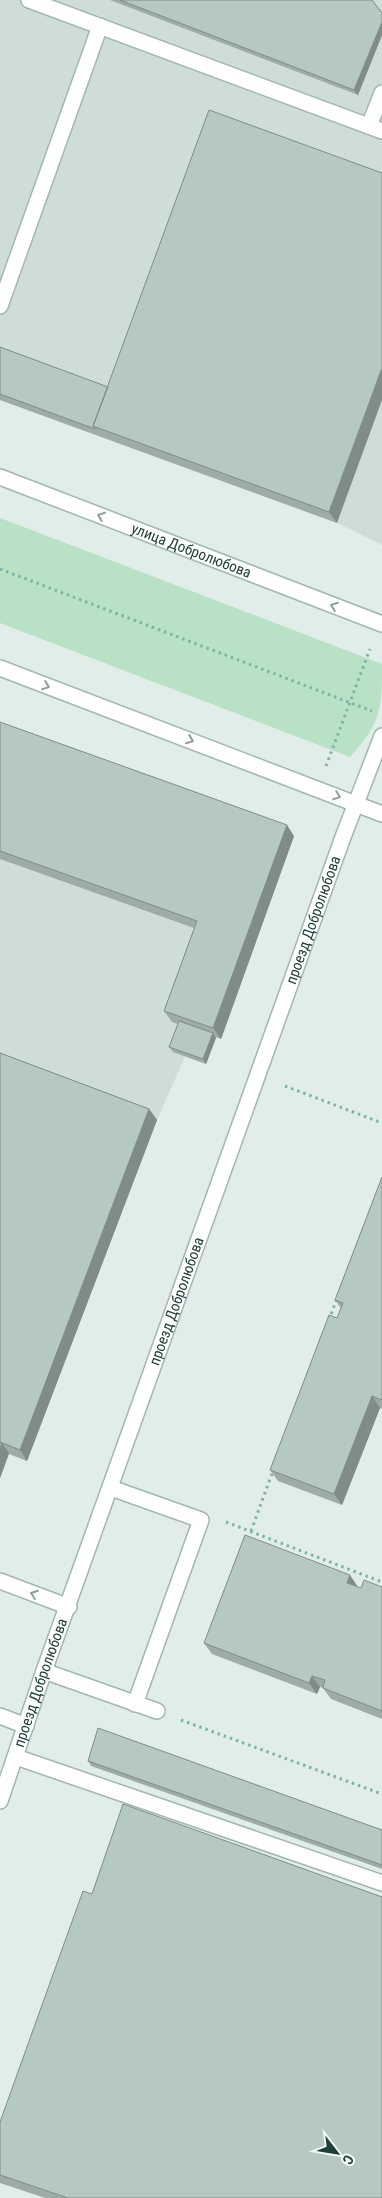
<svg xmlns="http://www.w3.org/2000/svg" width="382" height="2198" font-family="'Roboto Condensed',sans-serif">
	<rect width="100%" height="100%" fill="#e1ede8"/>
	<path fill="#cfddd8" d="M0 0H382V545L337 523 0 400Z
		M0 730 294 836 221 1039 216 1038 206 1064 185 1057 157 1120 27 1461 9 1453 0 1478Z"/>
	<path fill="#b8e1c5" d="M0 518 382 664C382 709 381 723 350 757L0 623Z"/>
	<g fill="none" stroke-linecap="round" stroke-linejoin="round">
		<g stroke="#a3b6b0" stroke-width="18">
			<g id="minor">
				<path d="M29 0 382 131"/>
				<path d="M369 126 382 93"/>
				<path d="M0 306 100 26"/>
				<path id="s1" d="M0 477 382 624"/>
				<path d="M0 668 382 814"/>
				<path d="M111 1488 201 1520 135 1704"/>
				<path d="M0 1581 69 1607"/>
				<path d="M44 1671 157 1711"/>
				<path d="M0 1716 26 1726"/>
				<path d="M16 1757 382 1883"/>
				<path id="s2" d="M0 1801 44 1671 343 837 382 736"/>
			</g>
		</g>
		<path stroke="#7eb4a6" stroke-width="3" stroke-dasharray="2.5 4" stroke-linecap="butt" d="M0 569 372 711
			M326 766 370 649
			M285 1086 382 1123
			M329 1320 337 1298
			M226 1522 382 1582
			M251 1531 273 1471
			M181 1720 382 1794"/>
		<use href="#minor" stroke="#fff" stroke-width="15"/>
	</g>
	<path fill="#9daca7" d="M110 0H372L382 13V35L358 95Z
		M209 110 337 523 0 400V347L108 387Z
		M0 722 294 836 221 1039 216 1037 206 1064 173 1052 169 1047 178 1024 172 1022 164 1011 194 928 0 859Z
		M0 1053 149 1109 157 1120 27 1461 9 1454 0 1478Z
		M382 1177V1409L380 1408 342 1505 278 1481 270 1470 337 1318 341 1308 335 1300Z
		M358 1587 361 1588 382 1587V1719L331 1699 323 1688 320 1687 317 1694 212 1654 204 1643Z
		M88 1761 382 1830V1869L91 1766Z
		M92 1894 382 2198H45L0 2183V2122Z"/>
	<path fill="#7f8c88" d="M382 22V35L358 95 354 90Z
		M382 368V400L337 523 329 512Z
		M287 825 294 836 221 1039 213 1028Z
		M213 1033 216 1038 206 1064 203 1059Z
		M149 1109 157 1120 27 1461 20 1450Z
		M372 1396 380 1408 342 1505 334 1494Z
		M2 1443 9 1453 0 1478V1450Z
		M350 1575 358 1587 347 1583Z
		M312 1676 320 1687 317 1694 309 1683Z"/>
	<path fill="#b6c8c2" stroke="#7f8c88" d="M120 0H372L382 13V22L354 90Z
		M209 110 382 173V368L329 512 93 426Z
		M0 347 108 387 93 426 95 429 0 394Z
		M0 722 287 825 213 1028 164 1011 197 921 0 851Z
		M179 1021 213 1033 203 1059 169 1047Z
		M0 1053 149 1109 20 1450 0 1442Z
		M382 1177V1400L372 1396 334 1494 270 1470 329 1315 337 1318 343 1303 335 1300Z
		M0 1442 2 1443 0 1450Z
		M245 1535 350 1575 347 1583 361 1588 364 1580 382 1587V1711L323 1688 325 1680 312 1676 309 1683 204 1643Z
		M98 1728 382 1830V1865L88 1761Z
		M123 1804 382 1897V2198H68L0 2175V2122L83 1891 92 1894Z"/>
	<defs><path id="oneway-chevron" d="M-2-3.5L2.5 0L-2 3.5" fill="none" stroke-width="1.6" stroke-linecap="round" stroke-linejoin="round" transform="scale(1.25)"/></defs>
	<g stroke="#8fa09c">
		<use href="#oneway-chevron" transform="translate(101 516) rotate(-159)"/>
		<use href="#oneway-chevron" transform="translate(334 606) rotate(-159)"/>
		<use href="#oneway-chevron" transform="translate(46 686) rotate(21)"/>
		<use href="#oneway-chevron" transform="translate(190 740) rotate(21)"/>
		<use href="#oneway-chevron" transform="translate(337 796) rotate(21)"/>
		<use href="#oneway-chevron" transform="translate(34 1594) rotate(-160)"/>
	</g>
	<g text-anchor="middle" dominant-baseline="central" stroke-width="4.5" stroke-linejoin="round" paint-order="stroke">
		<g font-size="15" fill="#1f4039" stroke="#f2f9f6">
			<text stroke="none"><textPath href="#s1" startOffset="205">улица Добролюбова</textPath></text>
			<text stroke="none"><textPath href="#s2" startOffset="935">проезд Добролюбова</textPath></text>
			<text stroke="none"><textPath href="#s2" startOffset="530">проезд Добролюбова</textPath></text>
			<text stroke="none"><textPath href="#s2" startOffset="125">проезд Добролюбова</textPath></text>
		</g>
	</g>
	<g transform="translate(337 2153) rotate(121)" stroke="#f2f9f6" stroke-width="4" paint-order="stroke">
	<path d="M0-4L9 19L0 12L-9 19Z" fill="#1f4039"/>
	<text y="-8" font-size="14" font-weight="bold" text-anchor="middle" fill="#1f4039">С</text>
	</g>
</svg>
